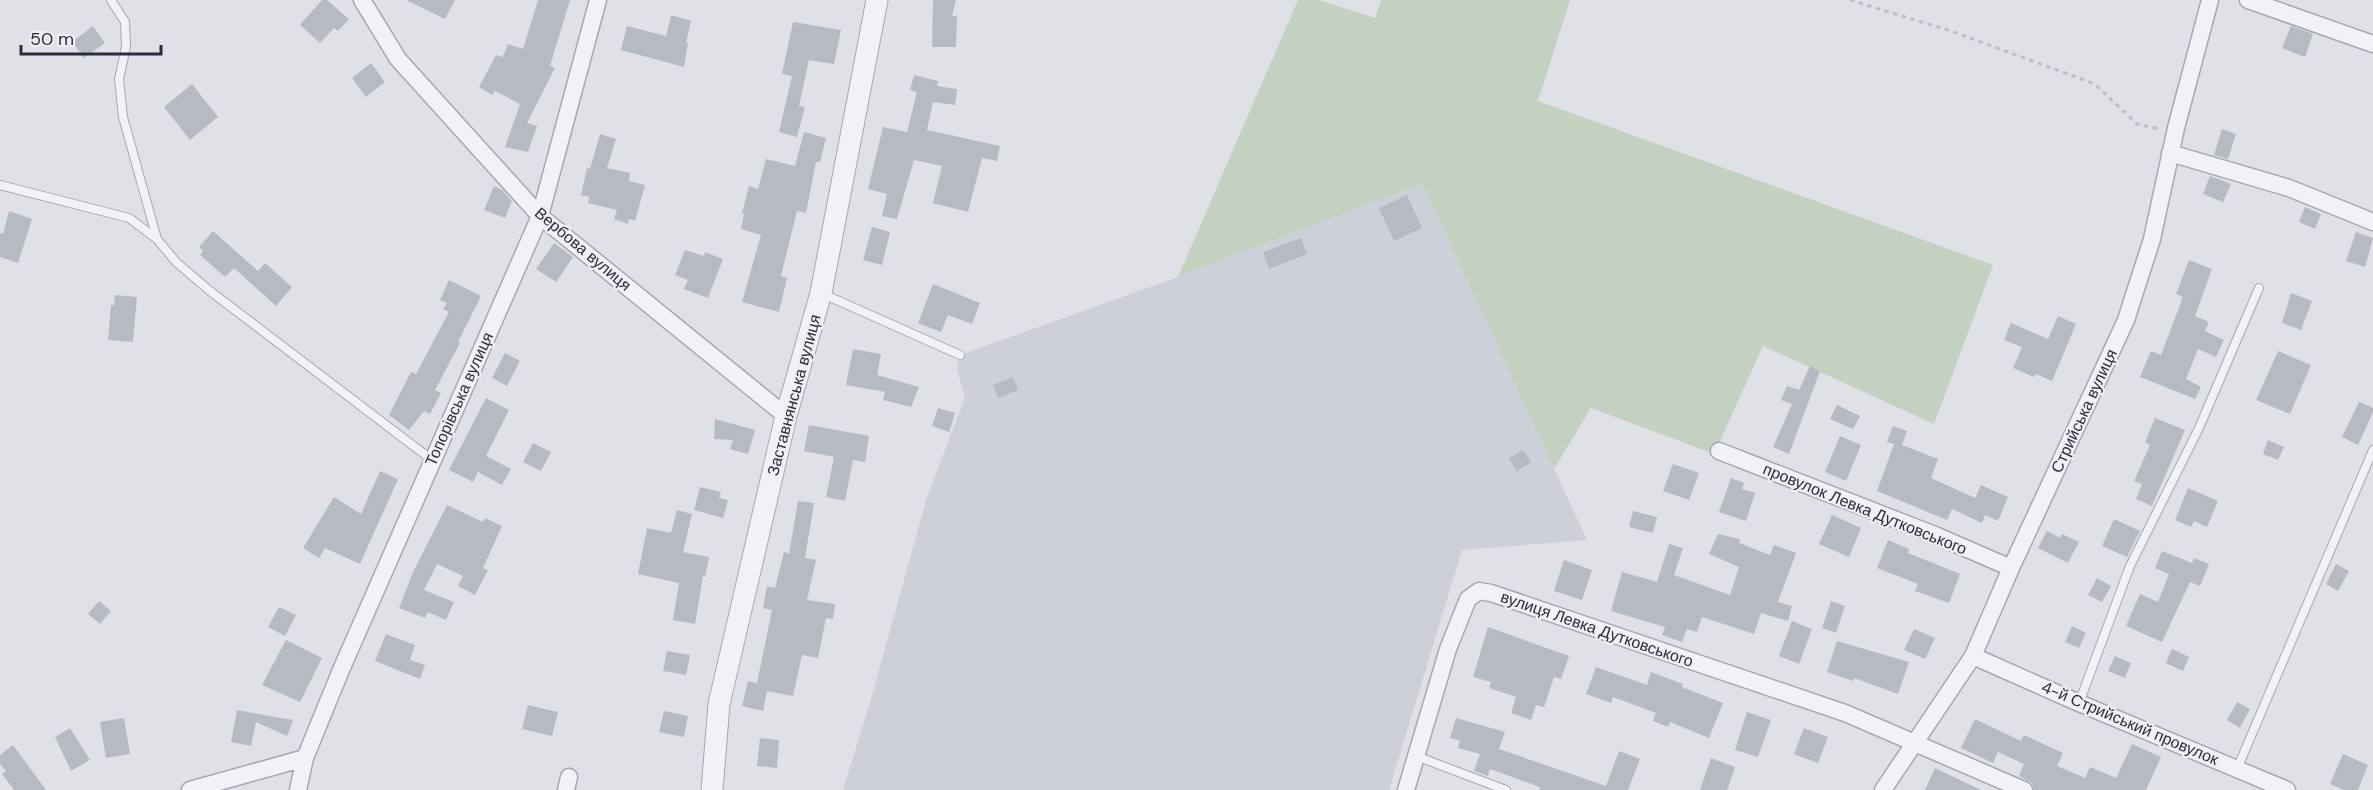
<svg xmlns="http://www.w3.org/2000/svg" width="2373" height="790" font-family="'DM Sans',sans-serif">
	<rect width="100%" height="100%" fill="#dfe1e7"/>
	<path fill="#cdd0d9" d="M1422 184 1587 540 1462 550 1389 790H843L871 699 927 497 965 398 957 369 960 355 1178 277Z"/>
	<path fill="#c3d1c0" d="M1298 0H1319L1375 18 1381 0H1570L1538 101 1993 265 1934 424 1763 346 1714 454 1591 408 1554 469 1422 184 1178 277Z"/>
	<path fill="#b6bac4" d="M322 0H327L349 19 338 31 334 28 320 43 300 25Z
		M406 0H455L445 19Z
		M538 0H570L550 66 555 68 527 123 537 126 528 152 505 147 520 104 495 91 492 95 479 87 496 55 503 57 508 44 523 49Z
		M933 0H956L952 16H957L956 47H932Z
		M671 15 691 21 686 43H688L684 67 621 50 627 26 666 36Z
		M793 22 841 30 834 64 809 60 799 106 805 107 797 137 779 132 792 76 782 74Z
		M93 26 105 43 84 58 72 42Z
		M2291 26 2313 34 2305 57 2282 48Z
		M371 63 385 82 366 97 352 78Z
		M914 75 938 81 937 86 957 89 955 105 933 102 927 130 1000 146 997 161 982 158 968 212 933 203 942 166 914 160 897 219 882 216 887 194 868 189 883 127 907 132 917 92 910 90Z
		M192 84 218 117 190 140 164 107Z
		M2222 129 2236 134 2228 159 2214 155Z
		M804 132 826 138 820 162H816L806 213 797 211 781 276 787 278 779 312 742 302 761 235 741 229 744 214 742 213 749 186 758 189 766 159 795 166Z
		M600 134 616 139 607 168 630 173 629 181 645 185 635 221 629 219 628 224 614 219 617 210 588 203 589 197 581 195 587 168 590 169Z
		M2210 176 2231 184 2223 202 2203 194Z
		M494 186 502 190 512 201 505 218 484 210Z
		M1407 195 1422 228 1394 241 1379 208Z
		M2305 207 2321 214 2315 229 2299 222Z
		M9 211 32 219 18 263 0 257V233L3 234Z
		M872 227 890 232 882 265 863 260Z
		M213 231 258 271 265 263 292 287 276 306 234 268 225 277 200 255 203 251 199 247Z
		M2356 232 2373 238 2365 267 2346 261Z
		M1301 238 1307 254 1269 269 1263 252Z
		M554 243 573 257 556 282 536 269Z
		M685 250 704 256 705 252 723 259 708 298 684 289 688 280 675 275Z
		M2189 260 2212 269 2195 316 2209 322 2205 331 2224 340 2216 357 2198 349 2186 379 2201 387 2195 399 2140 377 2151 351 2161 355 2183 297 2176 294Z
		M449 280 481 296 458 342 460 343 435 390 441 393 430 414 424 411 409 430 389 415 411 372 416 374 449 312 443 309 447 303 440 300Z
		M933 284 980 303 972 324 948 315 941 332 918 323Z
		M2291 293 2312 301 2301 330 2282 323Z
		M115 295 137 297 133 342 108 340 111 305H114Z
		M2058 316 2076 324 2052 381 2036 374 2034 377 2013 368 2022 347 2004 340 2011 323 2048 339Z
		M853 349 881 354 877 375 919 387 911 407 883 400 885 392 846 385Z
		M2278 351 2311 365 2290 414 2256 400Z
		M505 353 520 361 507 386 492 378Z
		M1810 366 1820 371 1789 454 1773 447 1792 404 1781 400 1787 386 1799 390Z
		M1013 377 1018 390 998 398 993 385Z
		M486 398 509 410 486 456 511 469 502 485 478 472 473 482 449 470Z
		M2359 402 2373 408V412L2358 445 2342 437Z
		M1837 405 1860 416 1853 429 1830 419Z
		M938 408 955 413 949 432 932 426Z
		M2155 418 2185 430 2152 506 2136 499 2142 484 2134 481 2150 445 2145 442Z
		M715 419 755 430 748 454 730 449 733 440 714 439Z
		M809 425 869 436 865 462 853 460 845 501 826 497 834 457 804 451Z
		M1893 426 1907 431 1902 445 1938 459 1931 478 1975 498 1981 485 2008 497 1998 521 1985 515 1982 523 1952 509 1947 520 1877 491 1894 444 1887 442Z
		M1840 436 1861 445 1846 481 1825 472Z
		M2268 440 2284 447 2278 460 2263 454Z
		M533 443 551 452 541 471 523 462Z
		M1523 450 1531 462 1517 471 1509 458Z
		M1673 464 1699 473 1689 500 1663 491Z
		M380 471 398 479 360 564 325 548 319 558 303 548 334 497 361 514Z
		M1731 478 1744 483 1742 489 1755 493 1746 521 1719 512Z
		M700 487 721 492 719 498 728 500 723 518 694 510Z
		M2188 488 2218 501 2207 527 2194 521 2191 527 2175 520Z
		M798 501 814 503 805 558 816 560 807 600 835 604 833 619 826 618 818 658 802 655 793 696 767 691 763 711 742 706 748 681 757 683 772 610 763 608 767 586 775 588 784 552 789 554Z
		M447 505 483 522 485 518 502 526 483 568 488 570 475 595 458 586 463 576 437 564 424 590 454 602 446 620 428 612 425 618 399 608 413 572Z
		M677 510 692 514 683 552 709 557 705 577 703 576 695 624 673 620 679 583 638 574 647 528 671 533Z
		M1633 511 1657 517 1653 533 1629 527Z
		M1832 515 1861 528 1849 557 1819 544Z
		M2114 519 2140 531 2127 557 2102 546Z
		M2047 531 2060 538 2062 534 2079 542 2068 563 2038 548Z
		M1718 534 1740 539 1739 543 1770 555 1774 545 1796 553 1778 602 1792 606 1788 621 1761 613 1754 634 1702 617 1697 632 1687 629 1682 642 1662 635 1665 627 1611 611 1622 572 1657 582 1669 544 1683 548 1674 575 1730 595 1739 567 1709 554Z
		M1888 540 1909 549 1908 553 1960 574 1949 603 1915 591 1918 584 1877 568Z
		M2162 551 2192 563 2194 558 2209 564 2200 586 2190 582 2162 642 2126 626 2140 594 2158 602 2169 574 2155 568Z
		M1564 560 1592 570 1582 600 1554 591Z
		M2336 564 2349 571 2338 591 2326 584Z
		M2097 578 2111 586 2102 602 2088 595Z
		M99 601 111 611 100 624 88 614Z
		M1831 601 1845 606 1836 633 1822 628Z
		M279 607 296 615 285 636 268 627Z
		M1792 621 1812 629 1799 664 1779 656Z
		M2072 626 2086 633 2079 648 2065 642Z
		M1488 627 1569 656 1561 679 1554 677 1544 707 1536 705 1531 720 1511 713 1516 697 1489 688 1491 682 1473 677Z
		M1914 629 1935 638 1925 659 1904 650Z
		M386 634 415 645 410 660 425 665 420 679 375 661Z
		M286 640 322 658 300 702 262 685Z
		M1837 641 1909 662 1898 694 1854 678 1853 681 1827 672Z
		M2172 649 2189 657 2183 671 2166 663Z
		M667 651 690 655 686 675 663 671Z
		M2115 656 2131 663 2125 678 2108 671Z
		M1596 667 1647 685 1651 672 1683 684 1682 687 1723 703 1709 738 1670 722 1668 727 1653 721 1656 713 1613 697 1611 703 1586 694Z
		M2237 702 2250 709 2240 728 2227 720Z
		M528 705 558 712 552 736 522 729Z
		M237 710 258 714 293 720 287 736 256 722 251 746 231 742Z
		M664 711 688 716 684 737 659 732Z
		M1747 712 1771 720 1758 757 1735 750Z
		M124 718 130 754 106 758 100 722Z
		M1456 718 1505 732 1499 749 1606 786 1619 751 1640 759 1628 790H1539L1540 787 1490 769 1488 776 1474 771 1480 754 1458 748 1460 741 1450 738Z
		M1975 719 2021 741 2024 735 2063 753 2057 766 2085 778 2090 767 2116 778 2132 744 2161 757 2146 790H2034L2032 783 2019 776 2024 764 1998 752 1993 763 1961 748Z
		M70 728 90 760 71 771 55 737Z
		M1804 728 1828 737 1818 763 1794 754Z
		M760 738 779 740 777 768 757 766Z
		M13 745 46 790H14L2 774 6 771 0 764V755Z
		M2343 754 2368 765 2358 790H2344L2330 784Z
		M1711 758 1735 767 1727 790H1700Z
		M1935 768 1981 790H1925Z"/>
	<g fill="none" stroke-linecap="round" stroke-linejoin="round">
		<g stroke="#a5a8b1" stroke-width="10">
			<path id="service" d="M111 0 125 22 126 47 119 79 123 117 157 239
				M0 185 129 218 157 239 176 262 210 291 432 460
				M821 293 960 355
				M2079 703 2130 566 2199 428 2259 288
				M1416 756 1506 790
				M2237 769 2373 450"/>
		</g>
		<g stroke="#a5a8b1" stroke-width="19">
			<path id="minor" d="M362 0 398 59 540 216 786 416
				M2248 0 2373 44
				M2170 153 2289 188 2373 222
				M1719 451 1935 535 2011 568
				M1973 656 2079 703 2287 790
				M190 790 305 758
				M298 790 305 758 341 670 540 216 598 0
				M566 790 569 777
				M1406 790 1448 649 1468 599 1479 591 1491 593 1845 713 2024 790
				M1883 790 1973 656 2011 568 2126 320 2152 239 2176 128 2210 0"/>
		</g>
		<g stroke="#a5a8b1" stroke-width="23">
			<path id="tertiary" d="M712 790 719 704 786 416 821 293 877 0"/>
		</g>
		<path stroke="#bdbfc6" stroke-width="3" stroke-dasharray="4.5 4.5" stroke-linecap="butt" d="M1850 0 1951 31 2095 84 2137 124 2159 129"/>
		<use href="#service" stroke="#f1f2f6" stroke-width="8"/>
		<use href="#minor" stroke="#f1f2f6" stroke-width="16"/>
		<use href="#tertiary" stroke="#f1f2f6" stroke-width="21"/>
	</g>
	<g text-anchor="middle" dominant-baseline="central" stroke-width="4.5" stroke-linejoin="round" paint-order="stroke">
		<g font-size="16" fill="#292e3d" stroke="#eef0f5">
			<text transform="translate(583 249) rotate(40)">Вербова вулиця</text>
			<text transform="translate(794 395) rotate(-75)">Заставнянська вулиця</text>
			<text transform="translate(459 399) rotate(-66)">Топорівська вулиця</text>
			<text transform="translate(2084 411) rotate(-65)">Стрийська вулиця</text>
			<text transform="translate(1865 509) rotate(22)">провулок Левка Дутковського</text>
			<text transform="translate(1597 629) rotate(19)">вулиця Левка Дутковського</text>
			<text transform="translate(2130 723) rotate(23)">4-й Стрийський провулок</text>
		</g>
	</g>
	<path d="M21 45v9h140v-9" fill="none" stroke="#292e3d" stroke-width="3"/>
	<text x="30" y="45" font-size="18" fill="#292e3d" stroke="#eef0f5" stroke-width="4.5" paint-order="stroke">50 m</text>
</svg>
